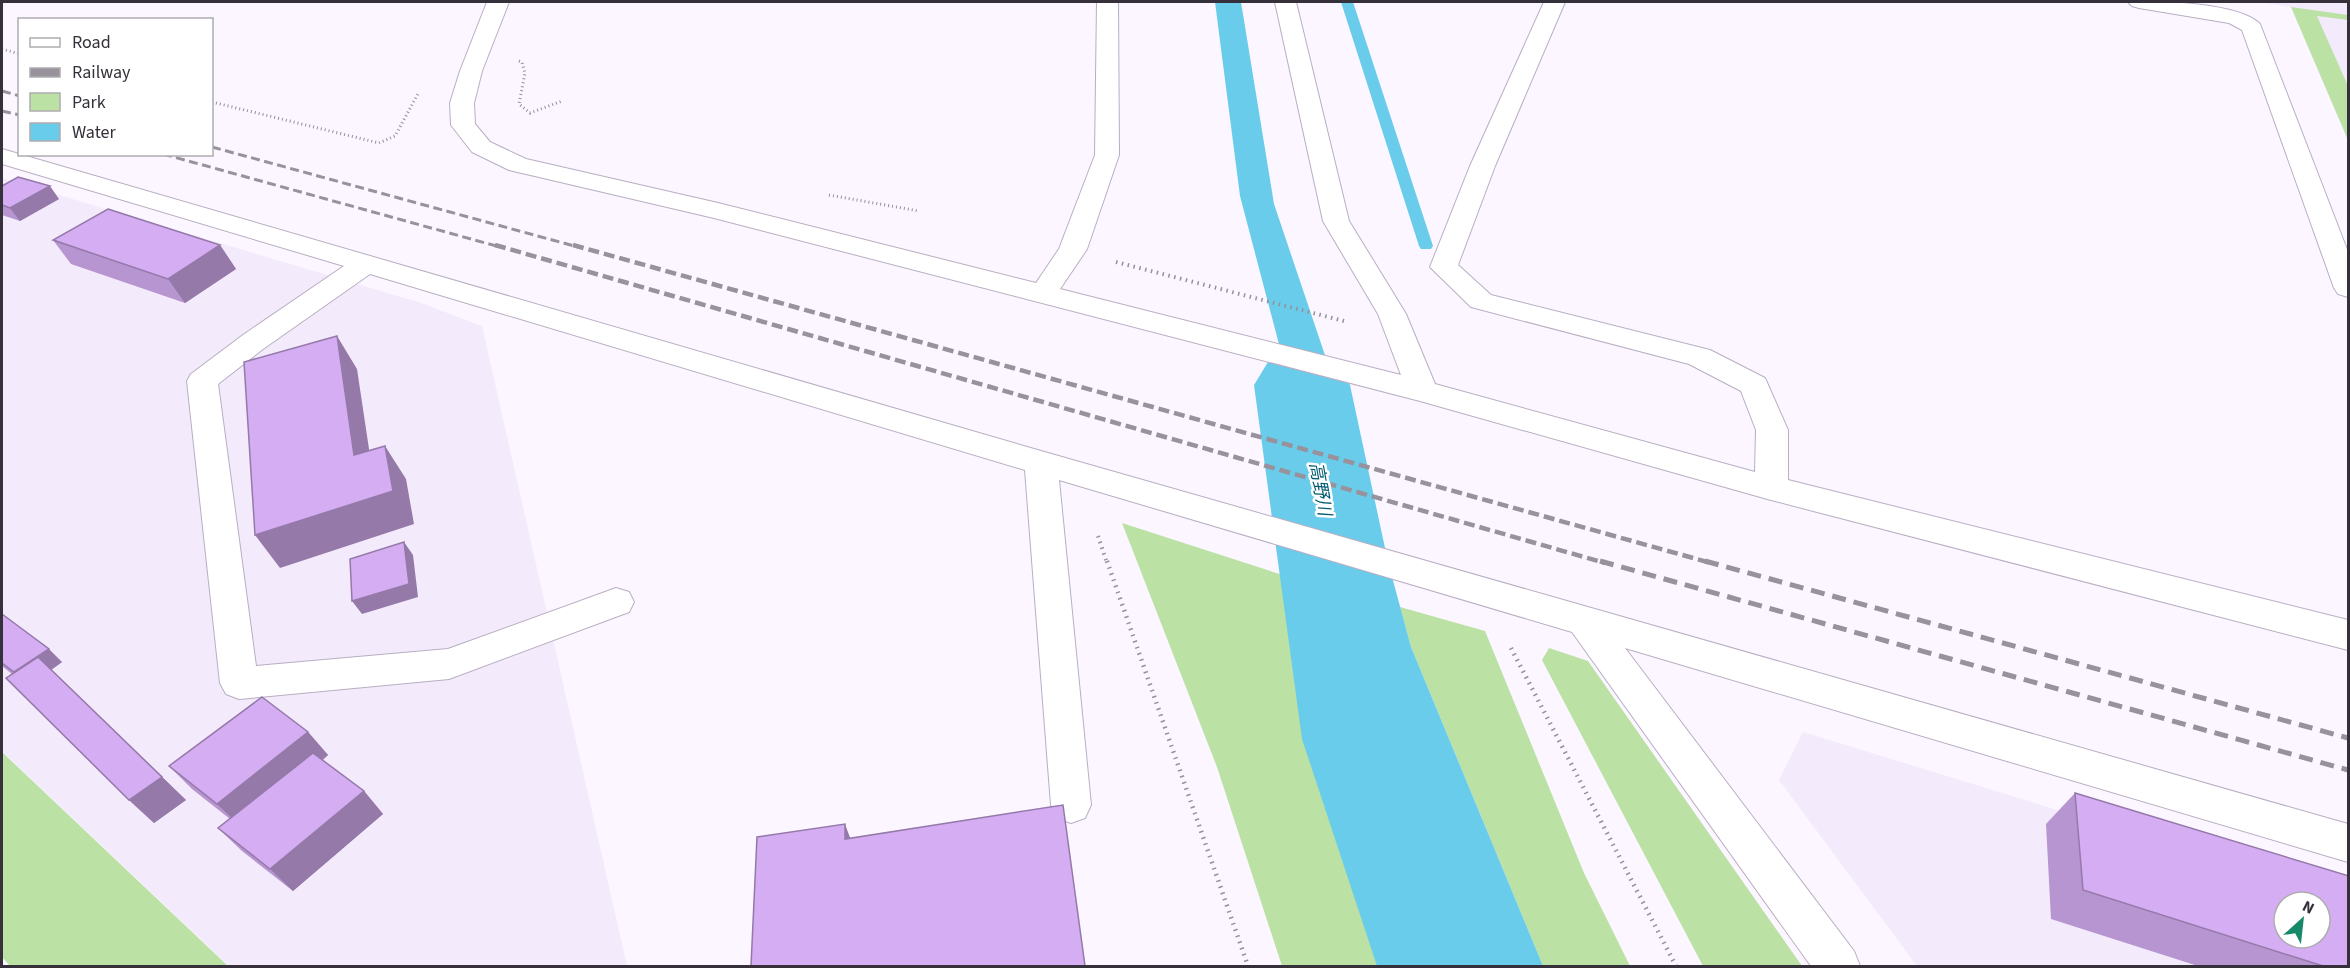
<svg xmlns="http://www.w3.org/2000/svg" width="2350" height="968" font-family="'Source Sans 3','Noto Sans JP',sans-serif">
	<rect width="100%" height="100%" fill="#fbf6ff"/>
	<path fill="#f3eafb" fill-rule="evenodd" d="M2259 2H2348V140L2291 7Z
		M2 178 421 303 482 326 627 966H229L2 751Z
		M1803 732 2348 899V966H1917L1779 780ZM2284 902H2320V938H2284Z"/>
	<path fill="#bbe1a4" d="M2291 7 2348 15V20L2317 16 2348 86V140Z
		M1122 523 1326 589 1351 732 1433 966H1282L1217 767Z
		M1400 607 1485 631 1584 873 1630 966H1543L1411 647Z
		M1549 648 1588 661 1802 966H1703L1542 660Z
		M2 752 228 966H10L2 957Z"/>
	<path fill="#69cceb" d="M1215 2H1241L1274 204 1361 462 1411 647 1543 966H1467L1391 770 1240 196Z"/>
	<g fill="none" stroke-linecap="round" stroke-linejoin="round">
		<path fill="#69cceb" fill-rule="evenodd" d="M1341 2H1353L1433 246 1431 249H1421L1419 246Z"/>
		<path fill="#69cceb" fill-rule="evenodd" d="M1302 353 1336 362 1350 385 1426 739 1517 966H1377L1302 739 1254 385 1268 362Z"/>
		<g stroke="#b9aec2" stroke-width="2">
			<path id="minor" d="M487 2H509L482 71 474 103 475 124 490 142 526 159 718 203 1036 283 1059 249 1095 155 1097 2H1118L1119 155 1087 249 1060 289 1401 375 1378 314 1323 221 1275 2H1296L1349 221 1406 314 1435 384 1755 472 1756 430 1741 391 1689 364 1471 307 1430 267 1470 166 1544 2H1565L1495 166 1458 265 1491 295 1710 350 1765 378 1788 430V480L2348 620V650L1771 500 1420 401 714 218 509 170 472 152 451 125 450 103 460 71Z
				M2128 2C2157 0 2241 3 2260 24L2348 252V297L2338 294 2334 288 2242 30 2229 23 2139 8 2132 6Z
				M2 149 1041 451 2348 824V862L1625 648 1854 951 1860 966H1811L1572 632 1059 480 1091 805 1085 818 1071 823 1057 818 1051 805 1025 470 370 274 263 349 218 384 256 666 448 649 616 588 629 592 634 602 629 612 449 679 239 699 226 694 220 683 187 381 191 374 243 335 344 266 2 164Z"/>
		</g>
		<path stroke="#959099" stroke-width="3" stroke-dasharray="1 3" stroke-linecap="butt" d="M2 49 20 54
			M519 61 522 62 525 73 519 104 530 113 562 101
			M212 102 379 143 395 136 419 92
			M829 195 919 211"/>
		<path stroke="#959099" stroke-width="4" stroke-dasharray="1.5 4.5" stroke-linecap="butt" d="M1116 262 1344 321
			M1098 536 1107 563"/>
		<path stroke="#959099" stroke-width="4.5" stroke-dasharray="1.5 5" stroke-linecap="butt" d="M1107 561 1248 966
			M1511 648 1676 966"/>
		<use href="#minor" fill="#fff" fill-rule="evenodd"/>
		<path stroke="#97929b" stroke-width="3" stroke-dasharray="9 4.5" stroke-linecap="butt" d="M2 91 20 96
			M2 111 20 115
			M212 147 578 247
			M163 154 500 247"/>
		<path stroke="#97929b" stroke-width="4.5" stroke-dasharray="11 5" stroke-linecap="butt" d="M495 245 1605 563
			M573 245 1711 563"/>
		<path stroke="#97929b" stroke-width="5" stroke-dasharray="14 8" stroke-linecap="butt" d="M1600 561 2348 770
			M1705 561 2348 738"/>
	</g>
	<path fill="#b695d0" d="M2 186 59 199 20 221 2 215Z
		M53 240 220 245 236 269 185 303 71 264Z
		M2 615 62 662 51 670 186 800 154 823 129 800 12 674 2 666Z
		M308 732 328 755 323 760 364 791 383 814 293 891 242 851 218 828 230 819 192 789 169 766Z
		M2075 793 2349 966H2198L2051 919 2046 824Z"/>
	<path fill="#9479a9" d="M50 186 59 199 20 221 10 208Z
		M220 245 236 269 185 303 168 279Z
		M337 336 357 369 375 489 354 455Z
		M385 446 406 479 414 524 280 568 255 535Z
		M404 542 413 555 418 597 362 614 352 601Z
		M49 649 62 662 51 670 186 800 154 823 129 800 14 673Z
		M308 732 328 755 240 826 217 804Z
		M364 791 383 814 293 891 270 869Z
		M845 824 856 854 845 839Z"/>
	<path fill="#d4adf2" stroke="#9479a9" stroke-width="1.5" fill-rule="evenodd" d="M18 177 50 186 10 208 2 205V186Z
		M108 209 220 245 168 279 53 240Z
		M337 336 354 455 385 446 393 491 255 535 244 362Z
		M404 542 409 584 352 601 350 559Z
		M2 614 49 649 14 672 2 663Z
		M38 657 162 777 129 800 6 678Z
		M262 697 308 732 217 804 169 766Z
		M313 753 364 791 270 869 218 828Z
		M2075 793 2349 876V966H2323L2083 890ZM2284 902H2320V938H2284Z
		M1063 805 1085 966H751L757 837 845 824V839Z"/>
	<g text-anchor="middle" dominant-baseline="central" stroke-width="5" stroke-linejoin="round" paint-order="stroke">
		<g font-size="18" font-style="italic" fill="#045c72" stroke="#fff">
			<text transform="translate(1320 489) rotate(80)">高野川</text>
		</g>
	</g>
	<rect width="2350" height="968" fill="none" stroke="#353039" stroke-width="6"/>
	<rect x="18" y="18" width="195" height="138" fill="#ffffff" stroke="#aeacb0" stroke-width="1.5"/>
	<rect x="30" y="38" width="30" height="9" fill="#ffffff" stroke="#aeacb0" stroke-width="1.5"/>
	<text x="72" y="48" font-size="18" fill="#353039">Road</text>
	<rect x="30" y="68" width="30" height="9" fill="#97929b" stroke="#aeacb0" stroke-width="1.5"/>
	<text x="72" y="78" font-size="18" fill="#353039">Railway</text>
	<rect x="30" y="93" width="30" height="18" fill="#bbe1a4" stroke="#aeacb0" stroke-width="1.5"/>
	<text x="72" y="108" font-size="18" fill="#353039">Park</text>
	<rect x="30" y="123" width="30" height="18" fill="#69cceb" stroke="#aeacb0" stroke-width="1.5"/>
	<text x="72" y="138" font-size="18" fill="#353039">Water</text>
	<g transform="translate(2302 920) rotate(27)"><circle r="28" fill="#ffffff" stroke="#aeacb0" stroke-width="1.5"/>
	<path d="M0-4.5L10 22L0 15L-10 22Z" fill="#16896a"/>
	<text y="-9" font-size="16" font-weight="bold" text-anchor="middle" fill="#353039">N</text>
	</g>
</svg>
